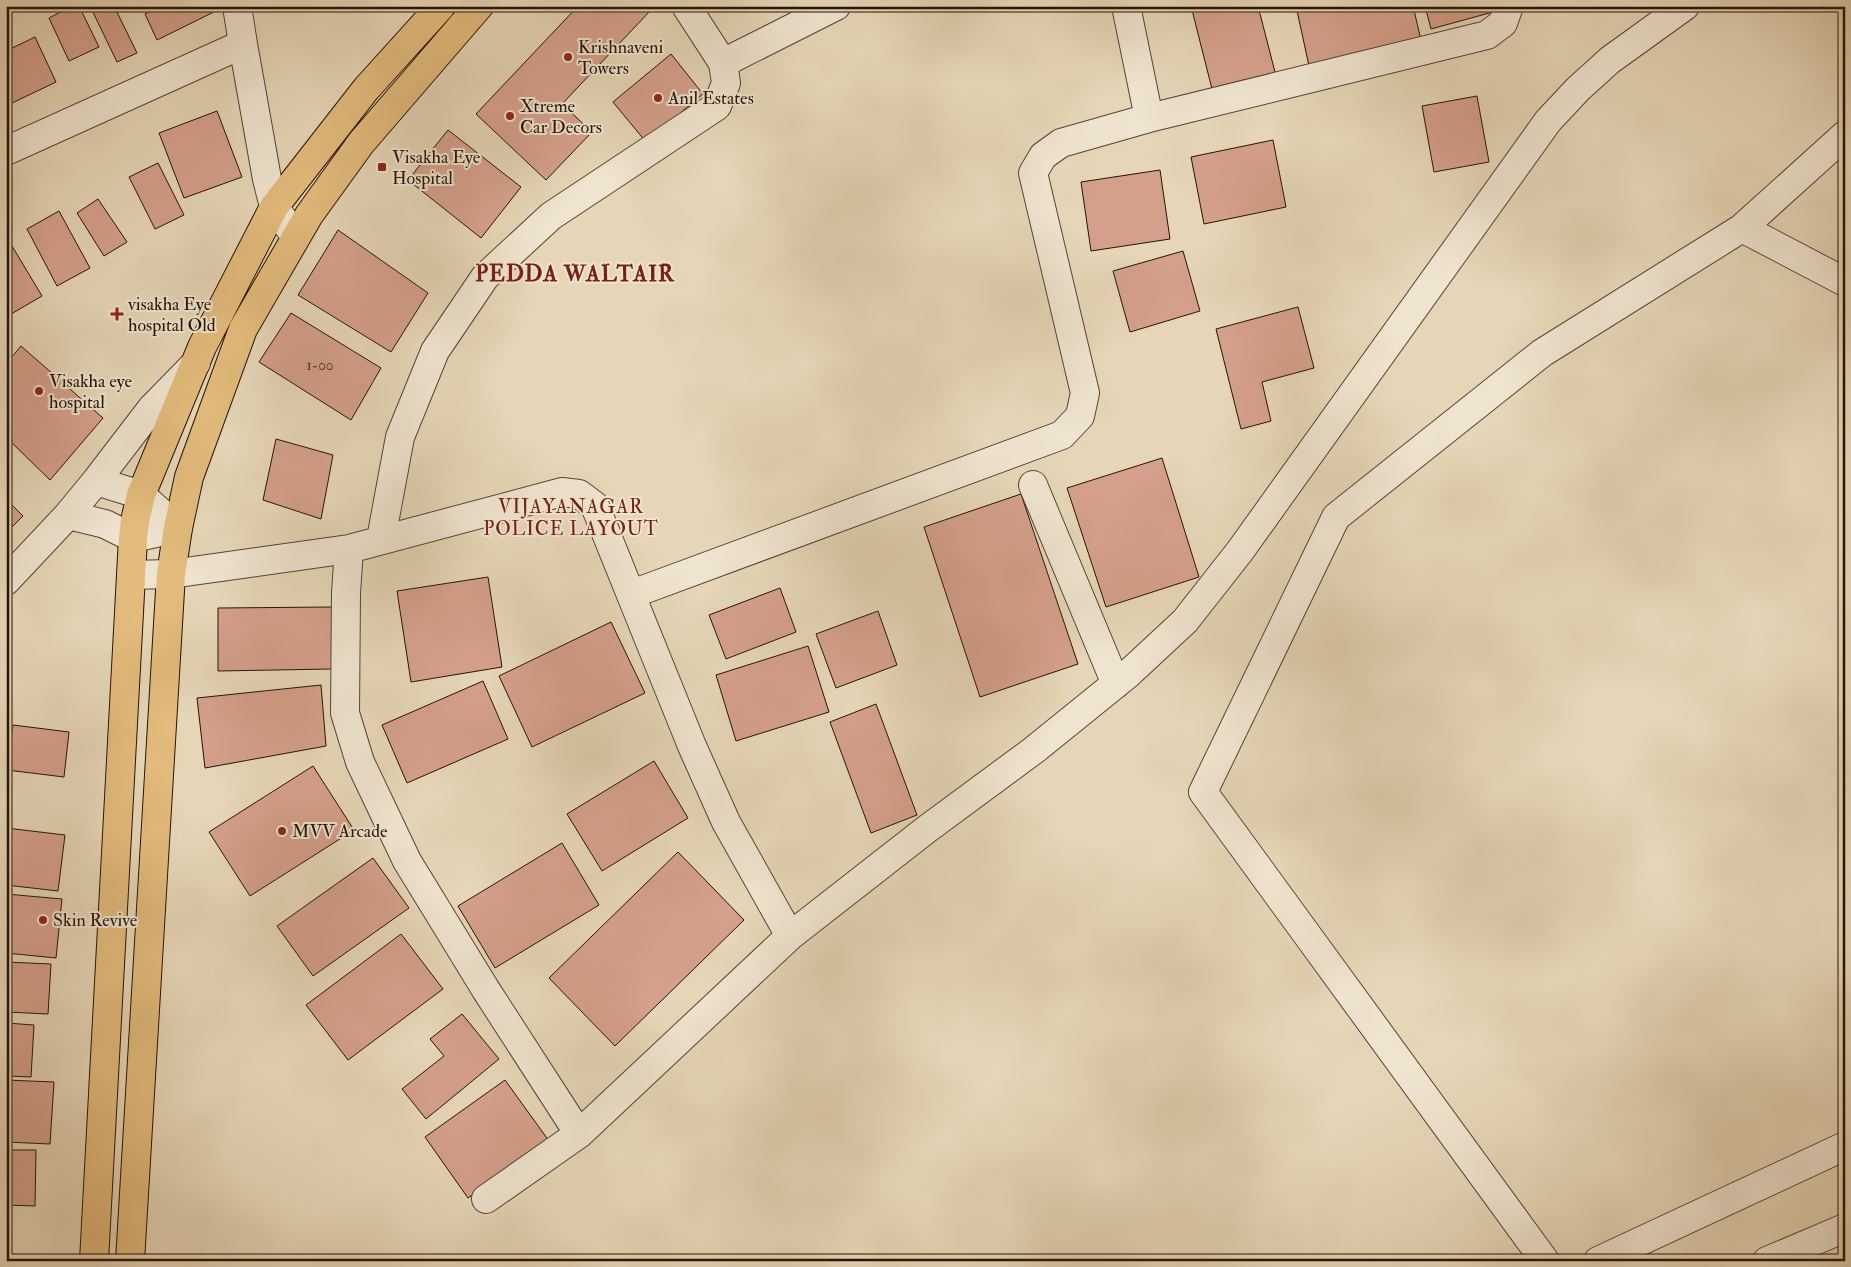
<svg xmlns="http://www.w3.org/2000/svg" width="1851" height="1267" font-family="'IM FELL Double Pica',serif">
	<rect width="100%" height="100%" fill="#e6d6b7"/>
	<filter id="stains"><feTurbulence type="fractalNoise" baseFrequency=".004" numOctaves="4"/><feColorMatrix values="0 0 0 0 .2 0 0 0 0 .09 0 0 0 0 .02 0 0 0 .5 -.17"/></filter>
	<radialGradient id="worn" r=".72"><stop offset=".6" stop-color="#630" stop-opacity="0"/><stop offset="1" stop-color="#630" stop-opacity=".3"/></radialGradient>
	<path fill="#d5a08b" stroke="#251306" d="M72 6H79L99 47 69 61 49 18Z
		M90 6H114L137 53 117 62Z
		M162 6H226L157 40 145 14Z
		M578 6H646L651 10 562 104 592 132 546 180 476 114Z
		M1191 6H1258L1276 76 1213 93Z
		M1296 6H1413L1421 40 1309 66Z
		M1425 6H1492L1493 12 1431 29Z
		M35 37 56 82 10 104 6 95V51Z
		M671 54 703 94 646 142 613 102Z
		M1477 96 1489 162 1434 172 1422 106Z
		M217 111 242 177 184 198 159 133Z
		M448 130 521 187 481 238 408 180Z
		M1273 140 1286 207 1204 224 1191 157Z
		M158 163 184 215 155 229 129 177Z
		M1160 170 1170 239 1091 251 1081 182Z
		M98 199 127 242 104 256 77 213Z
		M59 211 90 268 57 286 27 229Z
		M338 230 428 293 391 352 298 295Z
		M6 236 42 296 6 317Z
		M1183 251 1200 311 1130 332 1113 271Z
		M1298 307 1314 368 1262 382 1271 421 1241 429 1216 329Z
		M291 313 381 368 351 420 259 362Z
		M21 346 103 418 50 480 6 437V364Z
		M276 439 333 455 321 519 263 500Z
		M1162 458 1199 577 1106 607 1067 488Z
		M1021 494 1078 664 980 697 924 527Z
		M6 499 23 516 6 533Z
		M488 577 502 667 411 682 397 591Z
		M780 588 796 632 726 659 709 615Z
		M332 607V669L218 671V608Z
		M878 611 897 665 836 688 816 634Z
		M611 622 645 693 532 747 499 676Z
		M808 646 829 712 736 741 716 675Z
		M483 681 508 739 407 783 382 725Z
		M321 685 326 746 205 768 197 698Z
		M876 704 917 815 871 833 830 722Z
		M13 725 69 732 64 777 7 770Z
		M654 761 688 818 602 871 567 814Z
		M313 766 354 830 250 896 209 832Z
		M6 828 65 835 58 891 6 885Z
		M562 843 599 905 495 968 458 906Z
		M678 852 744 920 615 1046 549 978Z
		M373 858 409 908 313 976 277 926Z
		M6 894 62 899 56 958 6 953Z
		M401 934 443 989 348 1060 306 1005Z
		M6 962 51 964 48 1014 6 1012Z
		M462 1014 499 1059 426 1119 402 1089 444 1056 430 1039Z
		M6 1023 34 1025 31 1077 6 1076Z
		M6 1080 54 1082 50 1144 6 1142Z
		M505 1080 549 1141 468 1198 425 1137Z
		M6 1150H36L35 1206 6 1205Z"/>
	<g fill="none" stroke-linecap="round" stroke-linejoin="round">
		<g stroke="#554432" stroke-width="30">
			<path id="minor" d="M237 6 243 44
				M1126 6 1149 118
				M723 63 836 6
				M6 151 243 44 267 179 274 207 296 237
				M1742 228 1845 282
				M96 481 152 408 196 363
				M1033 485 1116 684
				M381 539 400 437 435 351 485 277 551 216 717 106 726 83 723 63 686 6
				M349 549 346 593 345 713 360 762 407 861 486 990 579 1134
				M131 575 171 574 349 549 562 492 579 494 595 506 692 746 726 822 790 936
				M6 581 68 515 96 481 141 495 178 528 133 538 105 524 68 515
				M632 594 1062 435 1080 416 1085 393 1033 173 1043 156 1061 143 1149 118 1487 35 1503 23 1509 6
				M486 1199 579 1134 790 936 927 829 1034 750 1128 674 1185 621 1240 551 1548 121 1578 89 1610 60 1685 6
				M1545 1261 1203 792 1336 517 1542 353 1742 228 1845 135
				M1598 1261 1845 1146"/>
		</g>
		<g stroke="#554432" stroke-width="30">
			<path id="tertiary" d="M1767 1261 1845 1228"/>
		</g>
		<g stroke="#251306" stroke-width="30">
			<path id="primary" d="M94 1261 133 538 135 521 141 495 202 347 274 207 366 89 441 6
				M130 1261 171 574 178 528 189 477 243 329 309 215 361 143 479 6"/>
		</g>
		<use href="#minor" stroke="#efe4d0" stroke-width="28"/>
		<use href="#tertiary" stroke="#efe4d0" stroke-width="28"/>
		<use href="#primary" stroke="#e3bb7c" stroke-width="28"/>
	</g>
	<g fill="#8f2418" stroke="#efe4d0" stroke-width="2">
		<circle cx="568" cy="57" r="5"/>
		<circle cx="658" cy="98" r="5"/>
		<circle cx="510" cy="116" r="5"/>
		<rect x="377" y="162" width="10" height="10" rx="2.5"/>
		<path d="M114.5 306.5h5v5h5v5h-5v5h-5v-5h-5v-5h5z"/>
		<circle cx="39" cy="391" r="5"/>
		<circle cx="282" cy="831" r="5"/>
		<circle cx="43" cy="920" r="5"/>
	</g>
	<g text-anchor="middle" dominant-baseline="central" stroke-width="4" stroke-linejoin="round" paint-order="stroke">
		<g font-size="15" fill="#513627">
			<text x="320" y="365">1-00</text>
		</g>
		<g font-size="18" fill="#251306" stroke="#efe4d0" text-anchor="start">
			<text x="578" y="47">Krishnaveni<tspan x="578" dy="21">Towers</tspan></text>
			<text x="668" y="98">Anil Estates</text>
			<text x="520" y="106">Xtreme<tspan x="520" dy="21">Car Decors</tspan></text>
			<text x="392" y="157">Visakha Eye<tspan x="392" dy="21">Hospital</tspan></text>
			<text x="128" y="304">visakha Eye<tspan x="128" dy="21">hospital Old</tspan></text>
			<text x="49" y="381">Visakha eye<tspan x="49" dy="21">hospital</tspan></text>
			<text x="292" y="831">MVV Arcade</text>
			<text x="53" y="920">Skin Revive</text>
		</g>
		<g font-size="19" letter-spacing="1" fill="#7a1f14" stroke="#efe4d0">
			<text x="571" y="507">VIJAYANAGAR<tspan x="571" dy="22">POLICE LAYOUT</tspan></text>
		</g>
		<g font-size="22" font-weight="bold" letter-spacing="1" fill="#7a1f14" stroke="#efe4d0">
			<text x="575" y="274">PEDDA WALTAIR</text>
		</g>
	</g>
	<rect width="1851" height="1267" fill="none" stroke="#e6d6b7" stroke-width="25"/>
	<rect x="8" y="8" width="1836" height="1252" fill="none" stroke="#251306" stroke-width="2.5"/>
	<rect x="12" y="12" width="1826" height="1242" fill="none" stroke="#251306"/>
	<rect width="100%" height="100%" filter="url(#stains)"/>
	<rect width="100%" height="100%" fill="url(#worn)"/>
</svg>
